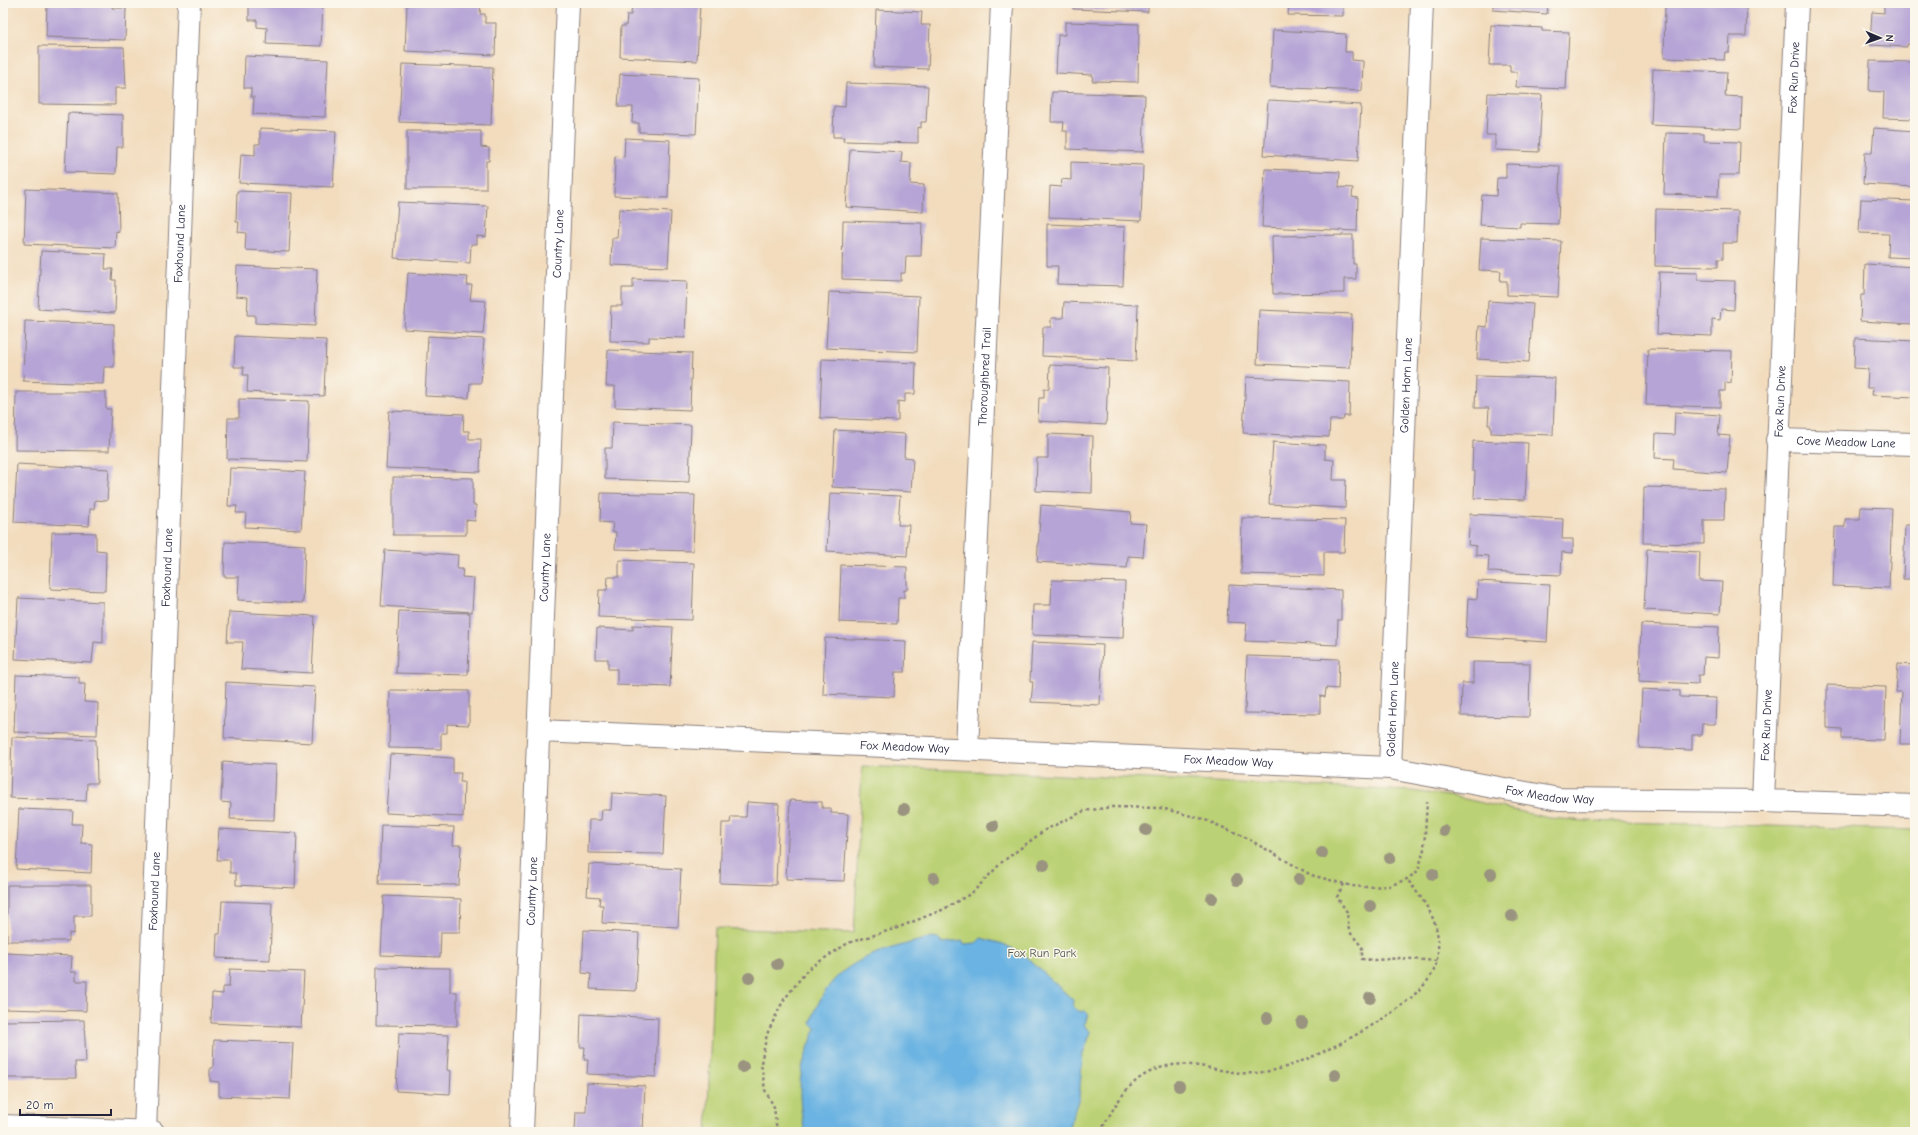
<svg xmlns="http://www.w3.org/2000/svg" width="1918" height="1135" font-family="'Comic Neue',sans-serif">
	<rect width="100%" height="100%" fill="#fbf7ec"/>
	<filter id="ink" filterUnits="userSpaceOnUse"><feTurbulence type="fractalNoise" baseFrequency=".025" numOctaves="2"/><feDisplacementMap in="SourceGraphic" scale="8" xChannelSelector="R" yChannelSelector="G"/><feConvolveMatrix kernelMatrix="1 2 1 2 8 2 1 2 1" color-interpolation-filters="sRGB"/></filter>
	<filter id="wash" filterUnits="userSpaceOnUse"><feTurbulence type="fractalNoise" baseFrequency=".012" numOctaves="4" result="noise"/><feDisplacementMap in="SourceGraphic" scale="16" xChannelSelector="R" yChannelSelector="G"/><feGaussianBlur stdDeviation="0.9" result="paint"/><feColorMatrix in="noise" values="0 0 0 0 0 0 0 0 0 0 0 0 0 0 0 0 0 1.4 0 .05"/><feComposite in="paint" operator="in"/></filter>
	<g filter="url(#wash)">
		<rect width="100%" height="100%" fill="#f2dcbd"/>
		<path fill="#bbd175" stroke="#6e7a58" d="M862 766 1412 791 1456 797 1549 818 1585 821 1915 830V1132H707L715 928 854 933Z"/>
		<path fill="#6ab3e2" stroke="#466a8e" d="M932 937 938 938 943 943 963 941 964 944 976 943 981 938 1003 944 1022 953 1073 1000 1074 1008 1081 1012 1084 1010 1089 1015 1084 1025 1091 1032 1083 1054 1079 1098 1067 1132H805C799 1106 797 1077 807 1052 809 1044 813 1036 816 1028L811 1023C830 959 875 953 932 937Z"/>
		<g id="blocks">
			<path fill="#b6a4d6" d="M47 3H112V8H126L125 40 46 37Z
				M249 3H323L321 46 266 44 267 28 257 27V20H249Z
				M407 3H481L480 14H485V23H496L495 55 405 51Z
				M632 3H700L697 61 620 57 621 26H626L627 15H631Z
				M1073 3H1148V12L1073 9Z
				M1289 3H1343V16L1288 15Z
				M1493 3H1548L1547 14 1493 10Z
				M1665 3 1747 4 1746 36H1730L1729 52H1725L1724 60 1664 58Z
				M1884 3H1915V44H1907V47L1870 45 1872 12 1884 13Z
				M876 10 922 12 921 25H930L928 69 874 67Z
				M1065 22 1139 24 1138 82 1092 81 1093 75 1056 73 1058 35H1065Z
				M1491 25 1542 28V31L1569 32 1566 89 1516 87 1517 72H1510V65H1489Z
				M1273 30 1346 34 1345 52H1352V60L1363 61 1362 91 1270 87Z
				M39 46 124 47 126 88H115V105L39 104Z
				M245 56 328 60 325 117 253 114 254 97H251V88H244Z
				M1870 61 1915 62V119L1883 118 1884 92 1869 91Z
				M402 64 493 67 491 125 399 122Z
				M1653 69 1727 72 1725 96 1742 97 1741 129 1651 125Z
				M620 74 699 78 696 134 639 132V123H632L633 107H618Z
				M846 83 928 86 926 122H921V128L918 127V143L843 141 844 137H833L834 106 845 107Z
				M1052 92 1145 95 1143 152 1067 149V131H1063L1064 122H1051Z
				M1488 93 1542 95 1539 152 1495 150V135H1486Z
				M1268 100 1361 105 1358 161 1264 155Z
				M68 113 123 115V147H117L116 174 65 172Z
				M260 128 336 131 333 187 239 183 241 154 255 155V144H260Z
				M1874 128 1915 131V187L1863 184 1865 153H1872Z
				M407 131H481V147L489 148V161H486V189H407Z
				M1666 133 1704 134V141L1740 142 1739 175H1719L1718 196 1664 194Z
				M625 138 670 140 668 198 614 196 615 156 624 157Z
				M850 149 902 152 901 162 911 163 910 184 924 185 923 212 846 207Z
				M1071 162 1143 165 1141 221 1049 217 1050 186 1061 187 1062 179 1071 180Z
				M1506 164 1560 166 1558 224 1520 223V227L1480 225 1482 195 1496 196 1497 178H1506Z
				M1265 169 1340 172 1339 187 1353 188 1352 197 1358 198 1357 231 1262 227Z
				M26 189 118 193 119 232 116 231 115 248 24 244Z
				M237 191 292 193 289 252 245 250 246 233 238 232 239 222H236Z
				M1861 199 1915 201V258L1888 257 1889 234 1859 233Z
				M398 202 488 206 486 237 477 236V244H471L470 263 394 258Z
				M619 209 671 212 668 267 611 265 612 238H617Z
				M1656 209 1738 211 1737 243H1723V259H1718V267L1655 266Z
				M843 221 922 223 921 256H906L905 273H901V281L842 279Z
				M1047 224 1125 227 1123 286 1057 284 1058 266H1047Z
				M1353 235V264H1356V279H1344V293L1273 294 1272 236Z
				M1481 238 1561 241 1558 297 1507 295V281H1500L1501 271 1479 270Z
				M41 251 106 254 105 269H113L112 280H116L115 313 38 309Z
				M1865 264 1915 267 1913 324 1860 321 1861 295H1864Z
				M237 266 317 269 315 326 255 323V315H247L248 297 236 296Z
				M1659 272 1698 273V280L1735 281 1734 310 1721 309 1720 320 1712 319V336L1657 334Z
				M408 273 468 277 467 285H472L470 300 486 301 483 334 404 329Z
				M633 279 687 281 685 338 649 337V342L610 341 611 306H622V288H633Z
				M829 292 919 296 917 352 826 348Z
				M1488 301 1533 304 1529 362 1477 359 1479 326 1487 327Z
				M1064 302 1138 305 1136 361 1042 356 1043 327H1051V318H1063Z
				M1259 310 1352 314 1350 368 1257 364Z
				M25 321 114 324V367H104L103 384 23 381Z
				M235 336 326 340 324 396 247 392 248 375H243L244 367H234Z
				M428 336 484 339 481 383H470L469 398 425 396Z
				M1855 338 1915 341V397L1872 395 1873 388H1867L1868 369 1854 368Z
				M1648 349 1732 351 1731 383 1725 382V391H1720V407L1646 405Z
				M608 350 692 353 690 410 615 407V386H606Z
				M822 359 916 363 915 394H905V402L898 401V421L820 418Z
				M1050 365 1108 368 1106 425 1038 421 1039 398H1044V389H1049Z
				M1476 376 1555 378 1553 435 1491 433V425H1488L1489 408H1475Z
				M1246 377 1350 382 1349 416H1344L1343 420H1330L1329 437 1243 433Z
				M16 392H106V409H111L109 451 15 450Z
				M239 399 309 401 307 462 227 459 228 418H239Z
				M389 411 464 414 463 431H469V439H481L480 472 386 468Z
				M1675 412 1720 415 1718 435 1730 436 1727 473 1673 469 1674 459 1655 458 1656 434 1674 435Z
				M613 422 691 425 689 482 605 479V448H612Z
				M835 430 905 434 904 457 913 458 911 492 832 487Z
				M1048 434 1093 436 1092 493 1036 491 1037 458H1048Z
				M1473 441 1528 443 1525 500 1474 498 1475 471H1472Z
				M1273 442 1325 445V459L1334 460 1333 480H1346L1345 508 1269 504Z
				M17 464 109 469 107 501 95 500 94 509H90L89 526 14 522Z
				M230 468 305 472 301 530 245 527 246 513H236L237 506H228Z
				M393 477 473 478V505H476L475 521 466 520V535H393Z
				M1644 487 1725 489 1724 520H1704V544L1643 543Z
				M601 493 695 495 693 551 615 549 616 532H612L613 523 600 522Z
				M830 493 900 496 898 525H909L907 556 827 551Z
				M1041 505 1131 512 1130 523 1146 524 1143 557 1128 556 1127 568 1037 562Z
				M1861 507 1892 508 1889 588 1833 586 1835 527H1845V519H1860Z
				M1470 514 1563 519 1562 539H1573V553L1562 552 1561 575 1488 572 1489 556 1476 555V546L1468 545Z
				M1242 518 1345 520 1344 552H1324V576L1241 574Z
				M1905 525H1915V579H1903Z
				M52 532 96 533V550L106 551 105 591 50 589Z
				M225 542 305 545 303 603 238 600 239 577H224Z
				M1647 549 1700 552 1699 581 1722 582 1720 614 1644 610Z
				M385 550 458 555 457 569H463L462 577 474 578 472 612 381 606Z
				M619 560 694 563 692 620 598 617 599 590H607L608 577H619Z
				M841 565 907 567V590H904V598H898L897 624 839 622Z
				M1052 580 1125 582 1123 638 1032 635 1033 605H1051Z
				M1478 581 1550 585 1547 642 1466 637 1468 598 1477 599Z
				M1229 585 1341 590V620H1338L1337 645 1245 641 1247 623 1227 622Z
				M18 598 103 602V643L94 642 92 663 15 659Z
				M399 611 470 613 468 675 396 673Z
				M229 612 315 616 312 673 241 669 243 642H227Z
				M1641 624 1719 627 1718 658 1704 657 1703 675H1698V684L1639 681Z
				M633 625 673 627 670 687 617 685V669H608V659H596L597 628 633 630Z
				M825 638 906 641 905 672H895L894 697 823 694Z
				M1032 642 1103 645 1100 705 1031 702 1033 682H1030Z
				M1247 656 1339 659 1338 689 1326 688 1325 697 1320 696V714L1245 713Z
				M1473 662 1530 663 1529 717 1461 716 1462 683H1473Z
				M1898 664 1915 665V744H1900L1902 692H1896Z
				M16 675 79 677V684H85L84 702 98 703 97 735 14 732Z
				M226 682 315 687 312 743 224 738Z
				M1827 685 1886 687 1884 740 1842 739V729L1827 728Z
				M1642 689 1680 691V697L1716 698 1715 724H1702L1701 735H1692V750L1639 748Z
				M390 690 469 691V725L447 724V733H441V749L389 748Z
				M12 737 96 740 97 783H87L86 801 10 798Z
				M390 754 453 758V773H461L460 782H464L463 817 386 813Z
				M223 762 276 765 274 820 230 819 231 803 221 802Z
				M612 793 666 796 663 854 588 853 589 820H601L602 810H611Z
				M790 800 822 802V808H831V813L848 814 844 881 786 879Z
				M747 802 779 804 776 885 720 883 722 823H730L731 817H746Z
				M19 809 73 811 72 824H82L81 843 92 844 91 873 16 869Z
				M381 825 454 827 453 845H461L459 885 379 884Z
				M219 829 297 833 295 888 236 885V873H230V860H217Z
				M589 864 681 869 678 927 602 923 603 905H599L600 897 587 896Z
				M7 885H91V916H74V934L69 933V941H7Z
				M384 896 461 899 460 932H441L440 957 381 955Z
				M222 901 272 903 270 960 216 958 217 934H220Z
				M584 930 639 933 636 991 590 989 591 974 582 973Z
				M3 953 72 956 71 972H76V981H87L86 1011 3 1009Z
				M377 967 450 968V992H457V1026L376 1025Z
				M230 969 304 972 301 1027 211 1023 212 993 223 994V987H229Z
				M581 1014 658 1018 656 1077 587 1074 588 1060H584L585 1047H580Z
				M84 1020 86 1062H75L76 1078H3V1021Z
				M399 1033 449 1035 447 1070 451 1071 450 1094 396 1091Z
				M214 1040 293 1043 290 1099 219 1096V1082L210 1081V1068H213Z
				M587 1083 645 1086 643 1132H575L576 1112H586Z"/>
		</g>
	</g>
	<g filter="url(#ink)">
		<use href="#blocks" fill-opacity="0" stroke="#8a7f7c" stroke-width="1"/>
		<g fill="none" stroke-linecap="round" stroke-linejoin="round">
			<g stroke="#8a7f7c" stroke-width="24">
				<g id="minor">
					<path id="s1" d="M1777 440 1915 444"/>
					<path id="s2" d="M539 731 1390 768 1559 799 1763 801 1915 806"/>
					<path id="s3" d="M967 749 1002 3"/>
					<path id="s4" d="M1390 768 1422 3"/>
					<path id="s5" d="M1763 801 1797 3"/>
					<path d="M3 1126 153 1132"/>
					<path id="s6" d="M145 1132 189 3"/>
					<path id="s7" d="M522 1132 568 3"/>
				</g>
			</g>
			<path stroke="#8a7f7c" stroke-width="2.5" stroke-dasharray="3 3" stroke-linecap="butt" d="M1344 884 1337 897 1347 912 1349 931 1362 947V959L1375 960 1400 958 1436 961
				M777 1132 774 1107 765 1090 761 1063 767 1034 783 1001 808 969 848 943 897 928 942 910 972 893 1002 862 1045 830 1084 811 1112 807 1161 808 1203 819 1243 836 1311 875 1352 886 1366 887 1389 886 1407 879 1418 871 1424 849 1427 802
				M1100 1132C1117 1103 1128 1077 1163 1067 1193 1058 1225 1076 1256 1073 1263 1072 1272 1071 1279 1069 1317 1059 1428 1003 1436 964 1444 926 1429 908 1407 879"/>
			<use href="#minor" stroke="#fff" stroke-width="22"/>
		</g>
		<g fill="#99937f">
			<circle cx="904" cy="809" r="6"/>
			<circle cx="993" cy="826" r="6"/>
			<circle cx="1146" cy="830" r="6"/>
			<circle cx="1444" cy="831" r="6"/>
			<circle cx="1322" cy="853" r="6"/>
			<circle cx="1390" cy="858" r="6"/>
			<circle cx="1044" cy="865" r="6"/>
			<circle cx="1433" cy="874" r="6"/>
			<circle cx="1491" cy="874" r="6"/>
			<circle cx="934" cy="878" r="6"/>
			<circle cx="1299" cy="879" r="6"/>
			<circle cx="1237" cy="880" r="6"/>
			<circle cx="1212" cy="898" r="6"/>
			<circle cx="1370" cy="906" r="6"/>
			<circle cx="1512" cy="916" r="6"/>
			<circle cx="777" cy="964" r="6"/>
			<circle cx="749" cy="978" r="6"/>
			<circle cx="1370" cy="998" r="6"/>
			<circle cx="1267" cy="1018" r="6"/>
			<circle cx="1302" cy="1023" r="6"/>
			<circle cx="743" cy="1067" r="6"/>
			<circle cx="1335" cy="1075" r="6"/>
			<circle cx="1179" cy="1086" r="6"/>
		</g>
	</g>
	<g text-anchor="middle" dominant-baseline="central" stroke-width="3" stroke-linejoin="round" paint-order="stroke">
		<g font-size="12" fill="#22223b" stroke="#fbf7ec">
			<text stroke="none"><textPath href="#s5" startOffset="724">Fox Run Drive</textPath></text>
			<text stroke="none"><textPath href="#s6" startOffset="889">Foxhound Lane</textPath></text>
			<text stroke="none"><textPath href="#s7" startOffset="889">Country Lane</textPath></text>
			<text stroke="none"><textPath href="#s3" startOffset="373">Thoroughbred Trail</textPath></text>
			<text stroke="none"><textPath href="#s4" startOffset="383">Golden Horn Lane</textPath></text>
			<text stroke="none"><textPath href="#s5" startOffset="400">Fox Run Drive</textPath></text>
			<text stroke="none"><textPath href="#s1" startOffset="69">Cove Meadow Lane</textPath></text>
			<text stroke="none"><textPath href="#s6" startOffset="565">Foxhound Lane</textPath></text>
			<text stroke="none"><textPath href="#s7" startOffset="565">Country Lane</textPath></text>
			<text stroke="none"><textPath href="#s4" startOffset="59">Golden Horn Lane</textPath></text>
			<text stroke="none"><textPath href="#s5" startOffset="76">Fox Run Drive</textPath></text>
			<text stroke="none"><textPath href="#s2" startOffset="366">Fox Meadow Way</textPath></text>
			<text stroke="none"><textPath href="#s2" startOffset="690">Fox Meadow Way</textPath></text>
			<text stroke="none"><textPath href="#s2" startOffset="1014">Fox Meadow Way</textPath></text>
			<text stroke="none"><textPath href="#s6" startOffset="241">Foxhound Lane</textPath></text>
			<text stroke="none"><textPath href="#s7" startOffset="241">Country Lane</textPath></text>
		</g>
		<g font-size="12" fill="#50574c" stroke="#fbf7ec">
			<text x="1042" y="953">Fox Run Park</text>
		</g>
	</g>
	<rect width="1918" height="1135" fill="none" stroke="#fbf7ec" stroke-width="16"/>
	<g transform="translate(1880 38) rotate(92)" stroke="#fbf7ec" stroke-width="3" paint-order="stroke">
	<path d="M0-3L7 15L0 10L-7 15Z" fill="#22223b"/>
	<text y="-6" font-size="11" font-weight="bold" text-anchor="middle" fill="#22223b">N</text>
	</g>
	<path d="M20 1109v6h91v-6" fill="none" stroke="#22223b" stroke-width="2"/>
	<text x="26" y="1109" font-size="12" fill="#22223b" stroke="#fbf7ec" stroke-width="3" paint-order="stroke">20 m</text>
</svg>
